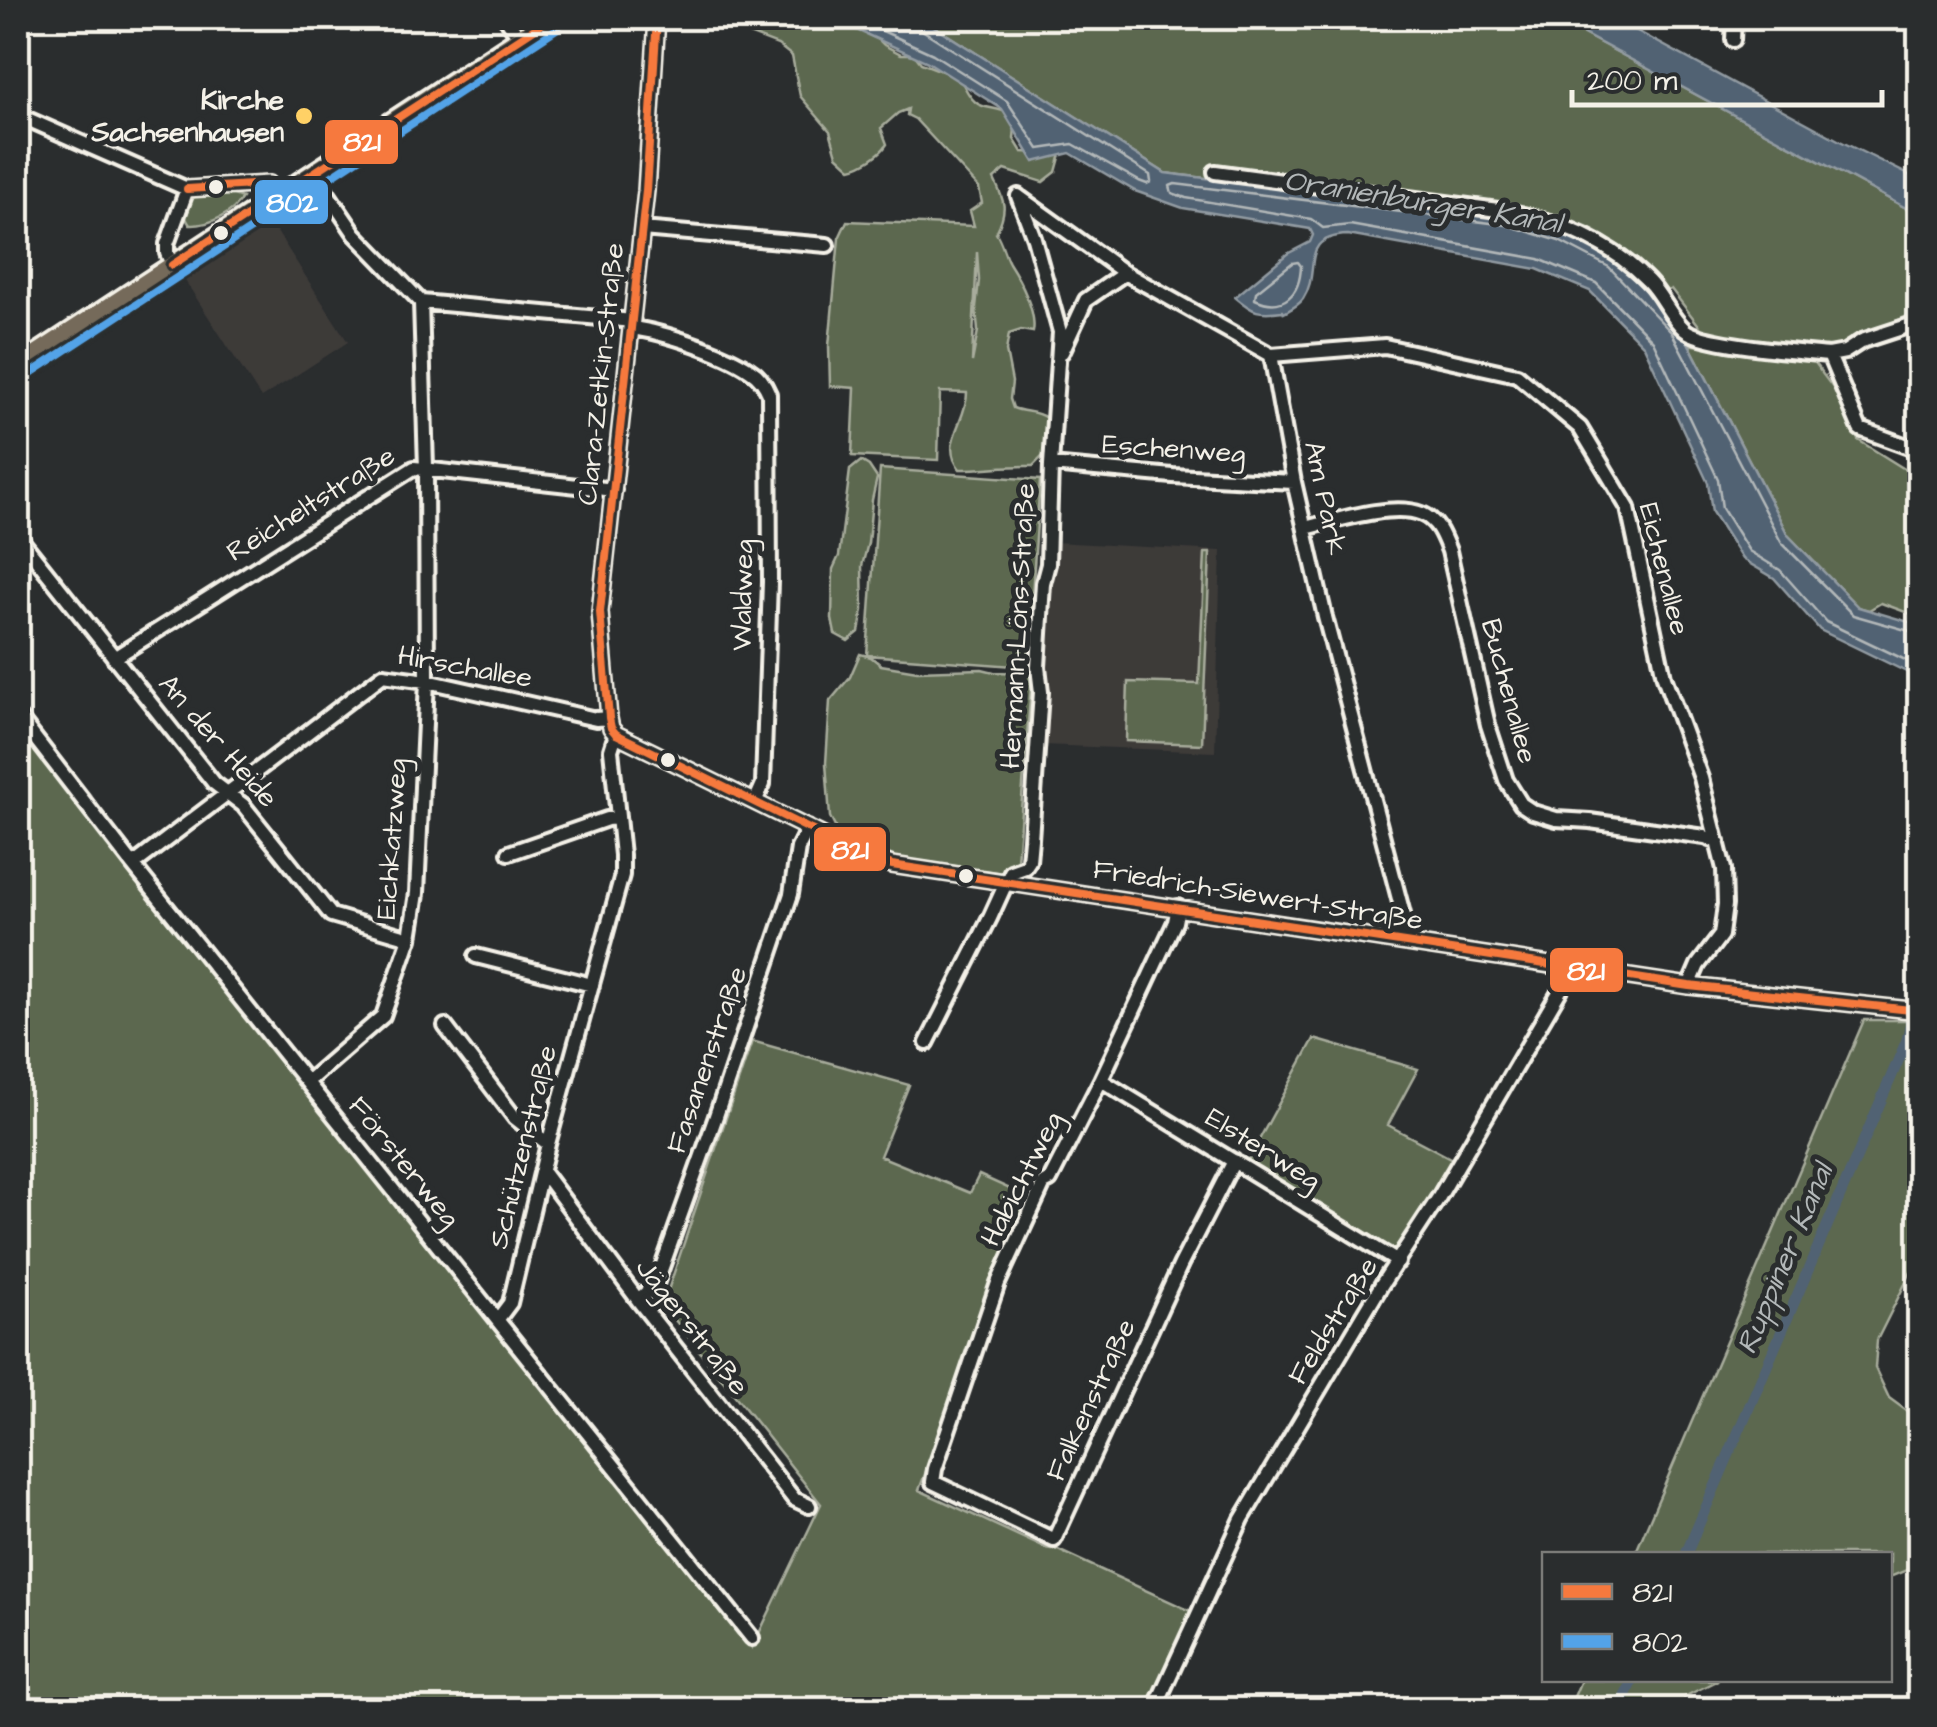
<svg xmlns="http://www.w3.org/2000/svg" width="1937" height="1727" font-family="'Architects Daughter',sans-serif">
	<rect width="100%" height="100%" fill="#2a2d2e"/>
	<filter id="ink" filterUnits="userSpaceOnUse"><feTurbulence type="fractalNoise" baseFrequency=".01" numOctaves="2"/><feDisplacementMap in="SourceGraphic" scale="20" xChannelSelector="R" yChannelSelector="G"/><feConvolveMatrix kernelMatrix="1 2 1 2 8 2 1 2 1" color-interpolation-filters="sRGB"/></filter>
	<g filter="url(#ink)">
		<path fill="#3d3a39" d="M268 218 348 342 261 398 182 276Z
			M1054 542 1221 551 1215 752 1042 745Z"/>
		<path fill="#5b6850" stroke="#a8ac9c" stroke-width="2.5" fill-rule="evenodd" d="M707 18H836L860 21 884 45 901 54H914L921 63 960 78C979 119 984 100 1016 116L1014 139 1022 152 1041 153 1062 150 1056 172 1043 182 1005 170 994 179C1005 202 1008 209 996 233 1002 242 1004 254 1009 263 1020 280 1037 312 1033 332L1021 330 1009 334 1006 351 1012 382 1010 399 1013 408C1025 413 1036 410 1046 418L1043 456 1033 466C1008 465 985 469 960 469 939 444 967 421 967 393L940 392 938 460 852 456 855 388 830 386 829 346 839 238 847 221 974 226 970 211 982 203 979 188 915 119 907 115 908 109 898 113 881 128 887 144C881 154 863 166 851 168L837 155 830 131 800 96 792 56 778 45ZM977 252 979 280 976 307 978 331 972 362Z
			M921 18H1554L1919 215V311L1837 347 1826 346 1815 364 1843 401 1858 440 1919 478V617L1881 603 1869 610 1858 607 1788 535 1689 344 1717 349 1671 289 1653 298 1614 258 1509 216 1165 173Z
			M231 194 242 198C233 214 208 226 190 225 183 215 184 211 188 199L199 196Z
			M861 461 869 466 877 478 872 500 868 543 862 566 863 610 859 632 848 641 835 634 832 619 833 569 839 556 850 470Z
			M880 469 1040 480 1027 667 867 655Z
			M1205 553H1210L1202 744 1126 741 1128 682 1199 684Z
			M860 654 871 657 881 665 917 671 982 669 994 672 1032 673 1017 861 1002 873 893 857 838 833 830 817 826 763 830 701 850 677Z
			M18 726 752 1648 821 1504 663 1305 752 1041 909 1085 880 1156 970 1193 979 1175 1032 1199 996 1283 919 1490 1045 1548 1058 1550 1191 1611 1146 1709H18Z
			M1864 1020H1919V1256L1877 1340 1875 1368 1889 1398 1919 1420V1565L1890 1577V1554H1635Z
			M1314 1039 1418 1069 1388 1125 1454 1160 1399 1252 1247 1162Z
			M1581 1680H1718L1686 1696 1678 1709H1569Z"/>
		<path fill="#516273" stroke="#929ba2" stroke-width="2.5" d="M830 18H921L1165 173 1509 216 1563 231 1614 258 1680 327 1788 535 1858 607 1919 625V678L1820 630 1774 578 1742 559 1712 512 1708 483 1644 346 1590 291 1537 269 1348 235C1297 237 1322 271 1303 299 1299 305 1291 309 1284 313L1283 311C1258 314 1254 313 1235 297L1287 254 1310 242 1313 235 1310 229 1183 208 1135 191 1070 153 1034 162 1002 109 928 62Z
			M1554 18H1613L1840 141 1919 180V215Z"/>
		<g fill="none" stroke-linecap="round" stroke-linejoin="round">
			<path stroke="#b3b8b9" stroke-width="2.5" d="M854 18 933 54 1007 101 1039 149 1073 144 1139 181 1147 184 1151 182 1150 175 922 30 918 24 917 18
				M1298 262 1301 266C1300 294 1284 312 1255 299L1256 292 1292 263Z
				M1920 634 1853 615 1781 542 1672 333 1609 267 1559 241 1507 225 1175 184 1170 186 1172 193 1186 198 1311 219 1323 228 1350 225 1539 259 1596 283 1653 341 1718 479 1722 508 1749 551 1780 570 1826 622 1920 667"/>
			<path stroke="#516273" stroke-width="11" d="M1686 1554 1907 1040 1920 981
				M1619 1710 1632 1680"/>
			<g stroke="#f4f1e8" stroke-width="20">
				<path id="minor" d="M506 18 519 37
					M1733 40 1734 18
					M18 115 187 189 269 184 277 196
					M1215 172 1498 210C1555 219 1607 239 1648 281 1662 295 1670 317 1685 330 1703 345 1801 352 1829 355L1860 429 1920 451
					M1018 196 1125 273 1271 355 1294 482 1325 617 1403 914 1400 941
					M642 229 827 245
					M172 265 167 253V244L187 189
					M421 302 633 321
					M632 328C663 332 724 352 750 370 760 376 765 384 769 394L770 582 763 784 755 802
					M1062 352 1086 300 1125 273
					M1271 355 1385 346 1517 375 1580 428 1628 508 1664 677 1701 778 1724 869 1725 905 1721 935 1698 965 1689 986
					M1829 355 1845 352 1862 341 1920 322
					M1051 465 1173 476 1294 482
					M1305 528C1335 521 1393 502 1422 514 1438 521 1443 536 1449 551L1488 725 1506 780 1521 804 1533 812 1556 819 1590 821 1705 837 1718 842
					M18 536 214 783 243 805 331 915 410 938
					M114 658 414 468 614 490
					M18 716 133 865 752 1638
					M616 734 856 852 892 865 1689 986 1920 1011
					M616 734 611 728 609 718 600 612 646 191 657 18
					M509 853 607 819 618 818
					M133 865 383 675 427 681 596 719 609 718
					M1178 907 1175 922 1101 1080 1050 1180 1044 1183 998 1283 935 1469 933 1482 1054 1540 1181 1264 1234 1161
					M476 956 592 985
					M445 1026 515 1118 548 1144
					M927 1043 990 918 1011 872 1025 867 1029 861 1031 839 1041 692 1038 667 1043 583 1048 564 1051 465 1060 332 1034 238 1018 196
					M1101 1080 1398 1262
					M307 1082 383 1016 410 938 417 893 427 681 426 468 421 302 355 234 313 172
					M542 1171 638 1300 794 1499 809 1506
					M638 1300 656 1284 715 1119 791 894 798 848 808 828
					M498 1319 510 1303 548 1144 622 875V855L611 750 616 734
					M1154 1710 1242 1519 1382 1284 1439 1197 1568 977 1570 968"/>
			</g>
			<g stroke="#f4f1e8" stroke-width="25">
				<path id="major" d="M18 367 551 18"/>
			</g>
			<use href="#minor" stroke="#2a2d2e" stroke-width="12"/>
			<use href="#major" stroke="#746a5a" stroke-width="18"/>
			<g stroke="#2a2d2e" stroke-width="15">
				<path id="bus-1" d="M187 189 269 184 277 196
					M172 265 551 18
					M616 734 856 852 892 865 1689 986 1920 1011
					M616 734 611 728 609 718 600 612 646 191 657 18"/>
			</g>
			<g stroke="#2a2d2e" stroke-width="15">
				<path id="bus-2" d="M25 377 558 28"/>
			</g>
			<use href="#bus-1" stroke="#f6793e" stroke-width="8"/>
			<use href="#bus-2" stroke="#53a3e8" stroke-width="8"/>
		</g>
	</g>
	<circle fill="#ffd166" stroke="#2a2d2e" stroke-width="4" cx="304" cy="116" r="10"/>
	<g fill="#f4f1e8" stroke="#2a2d2e" stroke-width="4">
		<circle cx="216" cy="187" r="9"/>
		<circle cx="221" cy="233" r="9"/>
		<circle cx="668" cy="760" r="9"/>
		<circle cx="966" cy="876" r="9"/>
	</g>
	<g text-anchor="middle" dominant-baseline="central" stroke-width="10" stroke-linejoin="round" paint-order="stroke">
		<g font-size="28" font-weight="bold" fill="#f4f1e8" stroke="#2a2d2e" text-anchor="end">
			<text x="284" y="100">Kirche<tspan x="284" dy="32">Sachsenhausen</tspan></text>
		</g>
		<g font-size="28" fill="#f4f1e8" stroke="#2a2d2e">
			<text transform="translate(601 374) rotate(-84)">Clara-Zetkin-Straße</text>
			<text transform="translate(1174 449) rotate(4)">Eschenweg</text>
			<text transform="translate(1325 498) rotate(78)">Am Park</text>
			<text transform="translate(311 504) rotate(-32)">Reicheltstraße</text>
			<text transform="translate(1664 569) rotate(76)">Eichenallee</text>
			<text transform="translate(743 595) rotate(-89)">Waldweg</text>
			<text transform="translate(1018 626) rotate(-87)">Hermann-Löns-Straße</text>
			<text transform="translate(465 667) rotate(10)">Hirschallee</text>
			<text transform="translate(1509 691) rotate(75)">Buchenallee</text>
			<text transform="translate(218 741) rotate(49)">An der Heide</text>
			<text transform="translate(392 839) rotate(-86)">Eichkatzweg</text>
			<text transform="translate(1258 895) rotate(9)">Friedrich-Siewert-Straße</text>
			<text transform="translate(707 1060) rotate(-71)">Fasanenstraße</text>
			<text transform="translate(523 1147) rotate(-76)">Schützenstraße</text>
			<text transform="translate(1263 1149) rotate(32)">Elsterweg</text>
			<text transform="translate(404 1162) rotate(51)">Försterweg</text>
			<text transform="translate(1022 1179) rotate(-63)">Habichtweg</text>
			<text transform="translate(1333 1321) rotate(-58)">Feldstraße</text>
			<text transform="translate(692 1327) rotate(52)">Jägerstraße</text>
			<text transform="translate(1091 1400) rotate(-65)">Falkenstraße</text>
		</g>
		<g font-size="30" font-style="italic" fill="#b3b8b9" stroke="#2a2d2e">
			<text transform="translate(1423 202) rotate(9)">Oranienburger Kanal</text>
			<text transform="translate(1785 1259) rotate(-67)">Ruppiner Kanal</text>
		</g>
	</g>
	<g stroke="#2a2d2e" stroke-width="4">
		<rect x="323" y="118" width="77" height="48" rx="10" fill="#f6793e"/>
		<rect x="253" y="178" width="77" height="48" rx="10" fill="#53a3e8"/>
		<rect x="812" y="825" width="76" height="48" rx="10" fill="#f6793e"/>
		<rect x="1548" y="946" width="77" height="48" rx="10" fill="#f6793e"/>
	</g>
	<g font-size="28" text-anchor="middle" font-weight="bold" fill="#fff">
		<text x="362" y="151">821</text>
		<text x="292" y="212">802</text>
		<text x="850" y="859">821</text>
		<text x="1586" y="980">821</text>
	</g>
	<rect width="1937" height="1727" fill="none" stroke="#2a2d2e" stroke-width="60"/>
	<rect x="30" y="30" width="1877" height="1667" fill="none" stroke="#f4f1e8" stroke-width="4" filter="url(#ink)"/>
	<rect x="1542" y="1552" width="350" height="130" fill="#2a2d2e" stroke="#7b7b78" stroke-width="2.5"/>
	<rect x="1562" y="1584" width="50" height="15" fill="#f6793e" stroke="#7b7b78" stroke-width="2.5"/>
	<text x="1632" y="1602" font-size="30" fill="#f4f1e8">821</text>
	<rect x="1562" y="1634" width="50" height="15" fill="#53a3e8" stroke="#7b7b78" stroke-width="2.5"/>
	<text x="1632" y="1652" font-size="30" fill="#f4f1e8">802</text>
	<path d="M1572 90v15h310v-15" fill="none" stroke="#f4f1e8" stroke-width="5"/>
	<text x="1587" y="90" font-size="30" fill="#f4f1e8" stroke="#2a2d2e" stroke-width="8" paint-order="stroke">200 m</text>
</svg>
